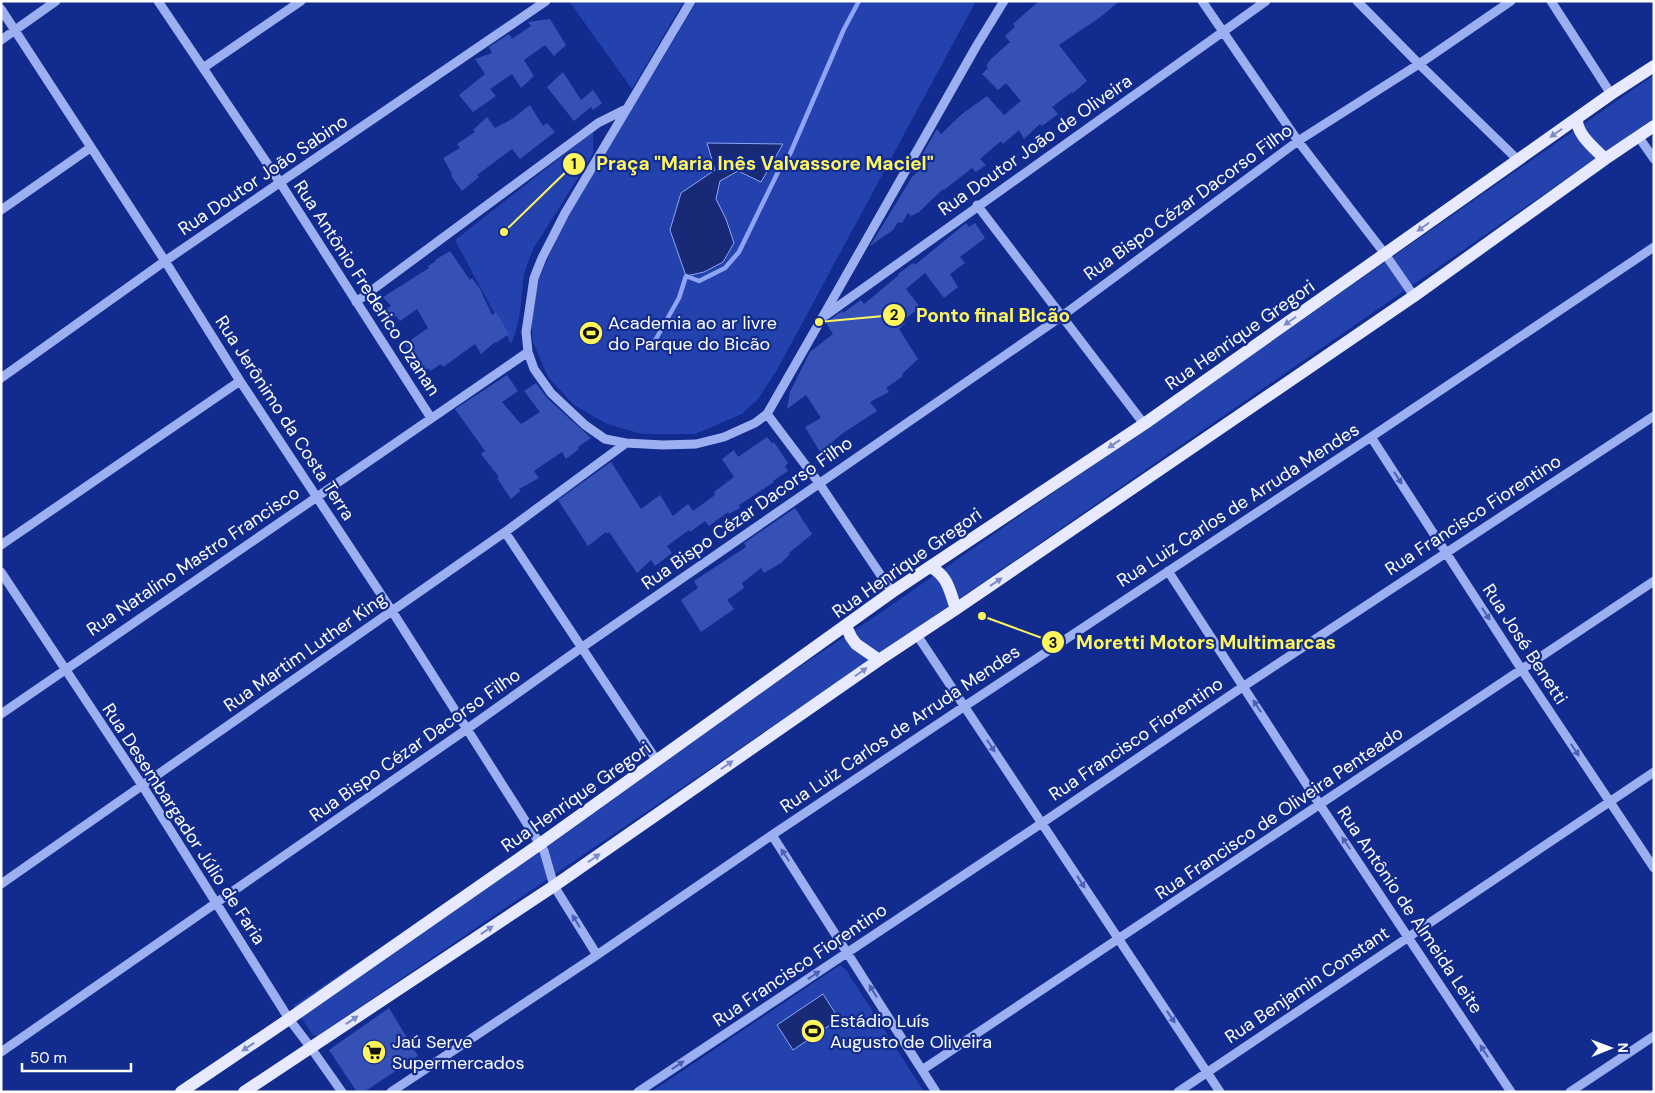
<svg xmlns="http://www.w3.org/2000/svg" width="1655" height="1093" font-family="'DM Sans',sans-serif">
	<rect width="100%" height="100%" fill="#122b8e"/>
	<path fill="#2442ae" d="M569 1H684L632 89Z
		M697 1H976L778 368 758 399 742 414 695 434H642L607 424 574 405 548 377 533 342 531 318 538 280 566 219Z
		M1654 75V118L927 621 317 1036 313 1035 293 1006 883 611Z
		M593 132V154L533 249 524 273 520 312 516 331 511 344 455 240Z
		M840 965 846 970 924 1092H651Z"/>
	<path fill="#182a76" stroke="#8ea5f5" d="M707 143 783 144 761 182 738 171 720 181 716 199 726 219 734 243 723 262 704 272 686 276 670 230 681 193 715 170Z
		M823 994 839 1019 793 1050 777 1025Z"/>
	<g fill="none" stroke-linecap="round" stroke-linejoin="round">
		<path stroke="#8ea5f5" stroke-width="4.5" d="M652 346 679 298 686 276 699 281 725 268 739 252 778 172 790 154 844 29 859 1"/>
	</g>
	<path fill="#3651b6" d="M1039 1H1120L1099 18 1059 45 1087 81 1073 93 1072 92 1052 107 1058 114 1042 126 1040 124 1024 139 1019 130 1003 144 1001 141 980 159 986 165 976 172 972 168 944 190 943 189 919 212 911 216 908 213 902 223 898 222 893 230 870 246 912 177 924 166 919 160 937 129 941 134 962 114 987 96 1004 115 1021 101 1006 83 998 90 982 74 988 68 986 66 991 59 1010 42 1005 36 1015 27 1013 24Z
		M550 19 566 45 554 56 545 45 524 60 534 76 521 88 512 74 490 89 496 96 473 112 459 95 485 74 475 59 492 53 489 47 509 34 512 39 531 26 528 22Z
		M563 72 581 100 593 90 602 103 593 110 591 107 574 121 547 87Z
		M530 105 543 126 547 123 555 132 520 159 512 149 477 175 479 177 462 191 452 177 451 172 443 158 460 148 457 144 475 132 473 130 487 117 495 128 512 119Z
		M966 223 969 227 975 223 985 238 960 257 965 263 950 274 958 287 944 298 925 273 906 289 920 307 903 321 905 324 899 329 918 359 902 374 903 376 886 388 889 392 870 402 877 411 843 433 820 452 805 427 821 418 806 395 787 409 790 392 810 352 833 334 826 323 828 321 842 311 843 313 861 300 864 304 899 275 898 274 913 263 915 265Z
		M450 251 470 280 472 278 480 289 492 315 496 312 509 334 496 343 495 342 481 354 475 344 443 367 441 364 430 371 428 368 424 372 405 344 428 328 417 309 400 321 396 316 391 319 385 310 391 306 383 297 429 268 428 266 436 261 435 260Z
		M507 375 518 391 502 402 521 424 540 412 524 391 536 383 547 398 591 438 578 447 579 449 566 459 562 452 534 471 539 478 519 489 520 491 511 499 497 478 499 477 481 454 485 451 455 409Z
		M767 437 772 443 774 442 788 463 785 466 788 471 773 481 774 482 739 505 740 508 729 514 728 512 709 526 705 521 690 532 689 530 667 546 672 553 655 566 651 560 637 573 609 532 607 534 606 532 588 546 558 500 611 462 641 509 660 495 673 516 688 504 693 511 715 495 714 492 734 477 722 459 734 450 738 457Z
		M795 508 812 534 789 553 790 554 781 563 764 573 761 568 742 583 744 588 727 600 734 609 701 632 681 600 698 588 694 581 746 547 744 543Z
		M389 1008 418 1056 364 1092H357L329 1050Z"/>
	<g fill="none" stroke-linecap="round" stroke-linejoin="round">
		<path stroke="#9caff1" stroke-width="9" d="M158 1 281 184 431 418
			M691 1 565 213 542 258 534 278 526 332 528 352 534 369 551 393 585 425 605 439 626 443 663 445 696 444 724 437 755 423 767 414 822 318 977 45 1004 1
			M1202 1 1298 141 1385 254 1414 296
			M1357 1 1419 64 1518 160
			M1551 1 1611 94
			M1 9 165 261 240 381 392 611 540 844 544 851 554 886 597 955
			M1 40 56 1
			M203 68 301 1
			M1638 136 1654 159
			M977 205 1144 424
			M1 210 90 148
			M356 302 598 123 624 110
			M826 315 1266 1
			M1 378 165 261 546 1
			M767 414 819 483 892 592
			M1371 437 1522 670 1654 868
			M505 532 657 761
			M1 545 240 381
			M1168 571 1320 805 1511 1092
			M1 572 142 785 289 1019 311 1048 342 1092
			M917 635 1220 1092
			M1 714 528 352
			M772 835 936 1092
			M1 884 505 532 626 443
			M1 1052 467 729 581 648 1062 316 1298 141 1419 64 1511 1
			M922 1070 1654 581
			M391 1092 597 955 772 835 965 706 1371 437 1654 247
			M638 1092 1042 823 1244 686 1654 416
			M1178 1092 1654 772
			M1570 1092 1654 1036"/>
		<path stroke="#e7eaff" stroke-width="12" d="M1577 118C1576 134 1594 148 1605 159
			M930 567C948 575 950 592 956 609
			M846 626 851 637 856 644 879 660
			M181 1092 289 1019 540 844 892 592 1144 424 1611 94 1654 66
			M244 1092 554 886 879 660 956 609 1414 296 1605 159 1654 126"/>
	</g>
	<defs><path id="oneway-solid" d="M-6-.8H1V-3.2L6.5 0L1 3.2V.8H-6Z" transform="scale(1.25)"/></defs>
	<g fill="#7c8ac6">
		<use href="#oneway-solid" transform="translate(1556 133) rotate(145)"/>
		<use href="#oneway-solid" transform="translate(1423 227) rotate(145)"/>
		<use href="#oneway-solid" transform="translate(1290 321) rotate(145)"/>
		<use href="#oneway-solid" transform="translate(1114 444) rotate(146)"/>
		<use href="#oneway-solid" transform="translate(996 582) rotate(-34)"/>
		<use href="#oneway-solid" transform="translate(861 672) rotate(-35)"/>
		<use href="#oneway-solid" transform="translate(727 765) rotate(-35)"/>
		<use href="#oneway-solid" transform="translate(594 858) rotate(-35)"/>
		<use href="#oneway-solid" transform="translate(487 930) rotate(-33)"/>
		<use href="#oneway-solid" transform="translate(352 1020) rotate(-34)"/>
		<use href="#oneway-solid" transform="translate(248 1047) rotate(146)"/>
	</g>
	<g fill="#4960b6">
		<use href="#oneway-solid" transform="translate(1398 478) rotate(57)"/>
		<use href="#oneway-solid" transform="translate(1486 614) rotate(57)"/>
		<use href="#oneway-solid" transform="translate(1257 706) rotate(-123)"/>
		<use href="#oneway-solid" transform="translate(991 746) rotate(57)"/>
		<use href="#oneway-solid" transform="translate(1575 750) rotate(56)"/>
		<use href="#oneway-solid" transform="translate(1346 843) rotate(-124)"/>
		<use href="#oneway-solid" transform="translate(785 855) rotate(-123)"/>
		<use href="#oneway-solid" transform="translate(1081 882) rotate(57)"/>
		<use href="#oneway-solid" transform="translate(576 921) rotate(-122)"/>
		<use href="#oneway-solid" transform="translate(814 975) rotate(-34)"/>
		<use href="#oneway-solid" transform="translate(873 991) rotate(-122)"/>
		<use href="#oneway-solid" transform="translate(1171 1017) rotate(56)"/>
		<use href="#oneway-solid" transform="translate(1484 1051) rotate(-123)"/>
		<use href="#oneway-solid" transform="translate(678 1065) rotate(-34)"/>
	</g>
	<defs>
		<g id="stadium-disc" transform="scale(1.25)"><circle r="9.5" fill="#fff65d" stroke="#122b8e"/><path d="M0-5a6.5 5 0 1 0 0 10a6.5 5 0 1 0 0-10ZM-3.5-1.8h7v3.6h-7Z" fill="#111"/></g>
		<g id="supermarket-disc" transform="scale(1.25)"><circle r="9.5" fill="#fff65d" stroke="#122b8e"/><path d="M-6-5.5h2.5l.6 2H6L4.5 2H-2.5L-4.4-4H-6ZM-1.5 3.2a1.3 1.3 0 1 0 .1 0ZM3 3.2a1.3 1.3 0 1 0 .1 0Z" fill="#111"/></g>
	</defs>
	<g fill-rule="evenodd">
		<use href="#stadium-disc" x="591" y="333"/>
		<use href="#stadium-disc" x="813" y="1031"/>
		<use href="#supermarket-disc" x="374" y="1052"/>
	</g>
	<g text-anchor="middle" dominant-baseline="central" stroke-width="4.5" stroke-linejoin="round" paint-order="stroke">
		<g font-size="18" fill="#fff" stroke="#122b8e">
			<text transform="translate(1035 145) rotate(-35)">Rua Doutor João de Oliveira</text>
			<text transform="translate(263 175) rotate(-34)">Rua Doutor João Sabino</text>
			<text transform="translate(1188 202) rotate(-36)">Rua Bispo Cézar Dacorso Filho</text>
			<text transform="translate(367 288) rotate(57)">Rua Antônio Frederico Ozanan</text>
			<text transform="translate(1240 335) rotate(-35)">Rua Henrique Gregori</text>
			<text transform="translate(285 418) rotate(57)">Rua Jerônimo da Costa Terra</text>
			<text transform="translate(1238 505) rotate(-33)">Rua Luiz Carlos de Arruda Mendes</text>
			<text transform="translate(747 513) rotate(-35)">Rua Bispo Cézar Dacorso Filho</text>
			<text transform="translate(1473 515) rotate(-33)">Rua Francisco Fiorentino</text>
			<text transform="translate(193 561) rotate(-34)">Rua Natalino Mastro Francisco</text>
			<text transform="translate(907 563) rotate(-35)">Rua Henrique Gregori</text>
			<text transform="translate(1525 644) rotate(57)">Rua José Benetti</text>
			<text transform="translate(305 652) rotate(-35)">Rua Martim Luther King</text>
			<text transform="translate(900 729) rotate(-34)">Rua Luiz Carlos de Arruda Mendes</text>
			<text transform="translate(1136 739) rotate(-34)">Rua Francisco Fiorentino</text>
			<text transform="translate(415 745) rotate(-35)">Rua Bispo Cézar Dacorso Filho</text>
			<text transform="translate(576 797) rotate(-35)">Rua Henrique Gregori</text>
			<text transform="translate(1279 813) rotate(-34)">Rua Francisco de Oliveira Penteado</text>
			<text transform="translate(184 824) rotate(57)">Rua Desembargador Júlio de Faria</text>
			<text transform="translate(1410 910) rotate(56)">Rua Antônio de Almeida Leite</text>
			<text transform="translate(800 965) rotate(-34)">Rua Francisco Fiorentino</text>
			<text transform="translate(1307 985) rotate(-34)">Rua Benjamin Constant</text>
		</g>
		<g font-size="18" fill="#fff" stroke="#122b8e" text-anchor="start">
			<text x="608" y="323">Academia ao ar livre<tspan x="608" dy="21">do Parque do Bicão</tspan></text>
			<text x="830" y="1021">Estádio Luís<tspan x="830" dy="21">Augusto de Oliveira</tspan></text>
			<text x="392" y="1042">Jaú Serve<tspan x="392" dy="21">Supermercados</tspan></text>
		</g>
	</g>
	<path fill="none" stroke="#fff65d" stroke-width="2" d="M504 232L574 164M819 322L894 315M982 616L1053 642"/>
	<g fill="#fff65d" stroke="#122b8e" stroke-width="2">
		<circle cx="504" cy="232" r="5"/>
		<circle cx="819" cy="322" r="5"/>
		<circle cx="982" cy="616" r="5"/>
		<circle cx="574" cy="164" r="12"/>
		<circle cx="894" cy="315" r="12"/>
		<circle cx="1053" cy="642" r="12"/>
	</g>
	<g font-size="15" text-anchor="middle" font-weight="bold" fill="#111">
		<text x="574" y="169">1</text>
		<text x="894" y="320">2</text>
		<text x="1053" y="648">3</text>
	</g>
	<g font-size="19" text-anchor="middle" font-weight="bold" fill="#fff65d" stroke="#122b8e" stroke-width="4.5" stroke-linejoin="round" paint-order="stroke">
		<text x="765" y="170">Praça "Maria Inês Valvassore Maciel"</text>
		<text x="993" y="322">Ponto final BIcão</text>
		<text x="1206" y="649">Moretti Motors Multimarcas</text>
	</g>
	<rect width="1655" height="1093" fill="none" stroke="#ffffff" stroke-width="5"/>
	<g transform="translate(1610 1048) rotate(89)" stroke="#122b8e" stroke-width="4" paint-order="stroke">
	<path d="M0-4L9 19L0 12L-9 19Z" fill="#ffffff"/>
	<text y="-8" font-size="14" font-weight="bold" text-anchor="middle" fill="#ffffff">N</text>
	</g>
	<path d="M22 1063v8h109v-8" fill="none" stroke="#ffffff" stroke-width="2.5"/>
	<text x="30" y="1063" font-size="15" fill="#ffffff" stroke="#122b8e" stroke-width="4" paint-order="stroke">50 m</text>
</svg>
